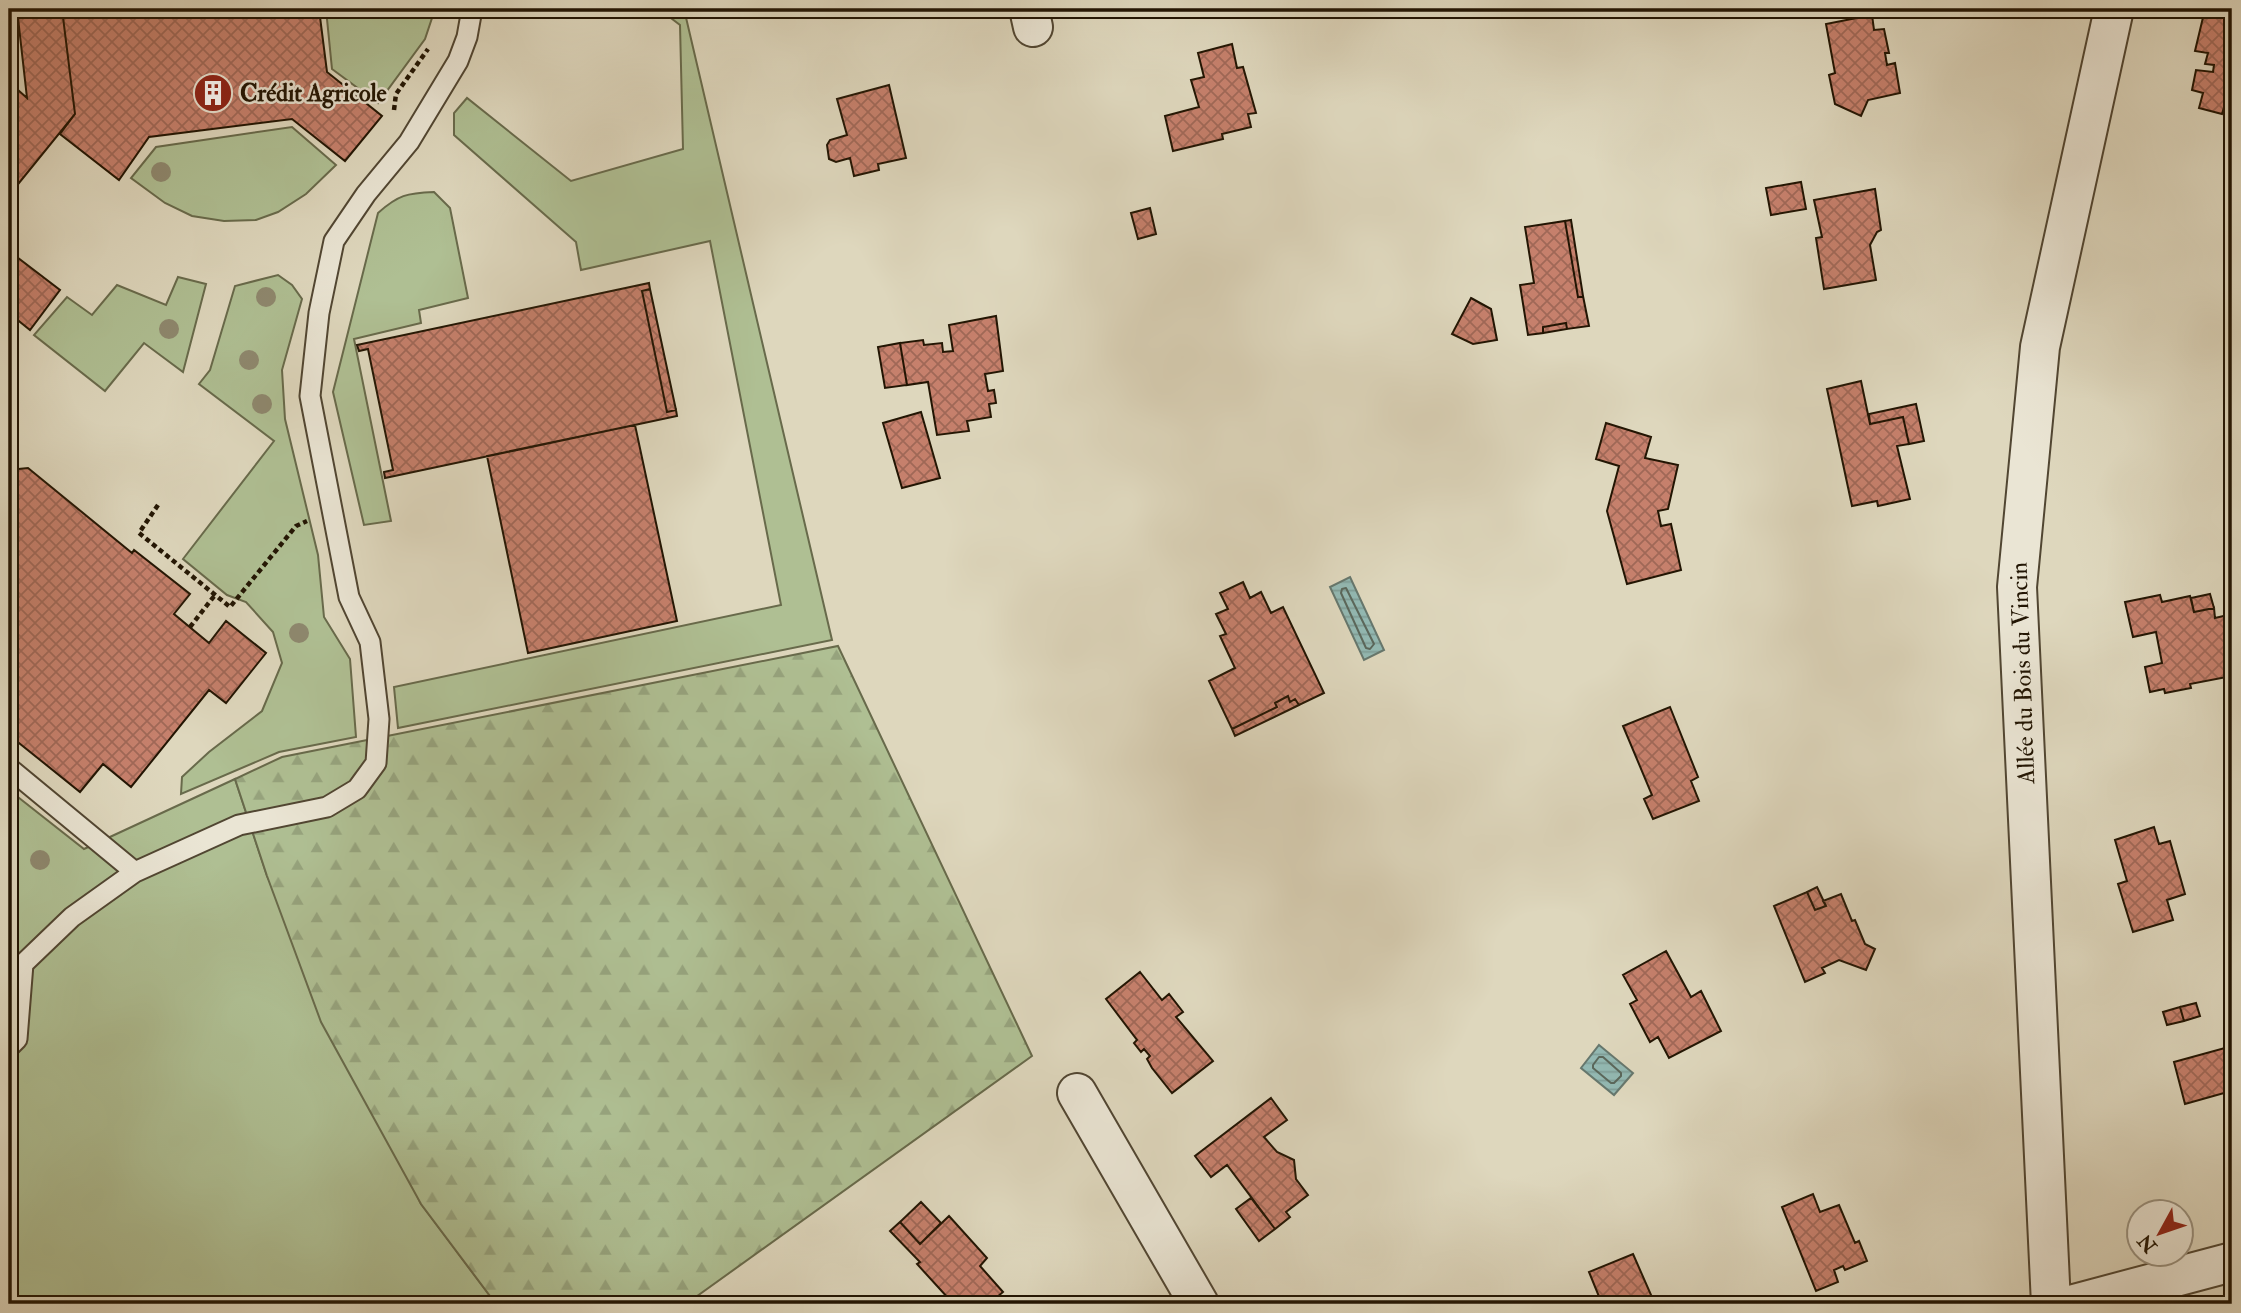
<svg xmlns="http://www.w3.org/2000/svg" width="2241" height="1313" font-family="'IM FELL Double Pica',serif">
	<defs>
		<pattern id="forest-firs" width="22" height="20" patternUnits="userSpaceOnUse" patternTransform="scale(1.75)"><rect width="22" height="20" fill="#afbf93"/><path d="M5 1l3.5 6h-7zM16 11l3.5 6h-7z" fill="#96a37d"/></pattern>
		<pattern id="water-rules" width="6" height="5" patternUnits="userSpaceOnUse" patternTransform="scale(1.75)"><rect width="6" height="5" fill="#93b9b3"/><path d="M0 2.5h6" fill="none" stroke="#7e9e98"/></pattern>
		<pattern id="building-cross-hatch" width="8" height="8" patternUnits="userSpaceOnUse" patternTransform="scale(1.75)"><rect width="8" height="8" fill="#c6806c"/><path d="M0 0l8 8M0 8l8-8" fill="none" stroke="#a06857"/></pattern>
	</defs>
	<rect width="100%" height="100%" fill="#ded7bd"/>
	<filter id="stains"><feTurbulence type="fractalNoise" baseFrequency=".00286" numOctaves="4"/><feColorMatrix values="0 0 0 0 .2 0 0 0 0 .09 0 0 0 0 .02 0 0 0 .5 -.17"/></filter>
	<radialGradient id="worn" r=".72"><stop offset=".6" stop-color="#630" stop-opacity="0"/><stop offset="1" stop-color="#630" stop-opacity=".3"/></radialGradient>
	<path fill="#afbf93" stroke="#686a4b" stroke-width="2" d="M326 9H435L425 39 378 103 332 69Z
		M659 9H684L832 640 398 728 394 687 781 605 710 241 581 270 576 242 454 135V113L467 98 571 181 683 149 680 25Z
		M292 127 336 165 306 194 278 212 256 220 224 221 192 216 165 203 131 178 156 147Z
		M434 192 450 208 468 298 419 310 421 323 354 339 391 521 364 525 333 392 378 213C398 195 407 193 434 192Z
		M278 275 292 285 302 299 282 370 285 419 318 555 324 617 350 659 356 737 279 752 181 794 182 777 209 752 262 711 282 663 273 632 246 602 227 595 183 559 274 441 199 384 210 370 235 286Z
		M178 277 206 284 183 372 144 343 105 391 34 335 67 297 92 315 117 285 166 305Z
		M235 779 267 876 421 1204 496 1304H9V790L84 849Z"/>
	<path fill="url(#forest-firs)" stroke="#686a4b" stroke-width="2" d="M838 646 1032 1056 686 1304H496L421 1204 321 1022 267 876 235 779 282 757Z"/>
	<path fill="url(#water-rules)" stroke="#66776d" stroke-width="2" d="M1350 577 1384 650 1364 660 1330 587Z
		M1599 1045 1633 1073 1614 1095 1581 1068Z"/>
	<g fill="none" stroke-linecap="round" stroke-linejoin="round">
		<path stroke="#5a675b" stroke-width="2" d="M1346 588 1374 644 1370 649 1366 648 1341 593 1342 589Z
			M1599 1057H1603L1621 1073V1076L1614 1083H1611L1593 1068V1065Z"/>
	</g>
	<path fill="url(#building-cross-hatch)" stroke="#221503" stroke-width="2" d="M17 9H62L75 114 19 183 9 174V82L27 98Z
		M62 9H319L327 72 382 116 345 161 292 119 149 137 119 180 60 134 75 114Z
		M2205 9 2232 12V102L2226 101 2222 114 2199 108 2203 93 2192 90 2196 70 2213 72 2214 65 2205 64 2208 53 2195 51Z
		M1872 15 1874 30 1884 29 1889 53H1885L1887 65 1895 63 1900 93 1868 100 1861 116 1835 104 1829 75 1835 73 1826 24Z
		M1232 44 1237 68 1243 67 1256 113 1248 114 1251 127 1222 134 1223 139 1173 151 1165 116 1199 107 1191 80 1204 77 1198 53Z
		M889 85 906 158 878 164 879 170 854 176 850 158 836 162 829 159 827 145 830 140 847 135 837 99Z
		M1801 182 1806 209 1771 215 1766 188Z
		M1875 189 1881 230 1877 232 1870 245 1876 280 1824 289 1816 238 1822 237 1814 200Z
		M1150 208 1156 234 1138 239 1131 213Z
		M1571 220 1583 296 1578 297 1565 221Z
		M1565 221 1578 297 1583 296 1589 326 1567 329 1566 323 1543 327V333L1528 335 1520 285 1534 283 1525 227Z
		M9 251 60 290 30 330 9 313Z
		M649 283 650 289 642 291 667 412 676 410 677 416 385 478 384 472 393 470 368 349 359 351 357 345Z
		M650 289 676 410 667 412 642 291Z
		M1471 298 1491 309 1497 340 1473 344 1452 334Z
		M996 316 1003 371 985 374 988 391 994 390 996 403 989 404 991 417 967 421 969 431 937 435 928 382 907 385 900 343 923 340 924 345 942 343 943 352 953 351 949 325Z
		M1566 323 1567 329 1543 333V327Z
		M900 343 907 385 885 388 878 347Z
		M1861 381 1870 424 1903 417 1909 444 1897 446 1910 499 1878 506 1877 501 1852 506 1827 389Z
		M1916 404 1924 441 1909 444 1903 417 1870 424 1869 414Z
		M921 412 940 478 902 488 883 423Z
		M1606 423 1651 437 1645 458 1678 465 1668 509 1658 511 1661 526 1671 524 1681 570 1627 584 1607 511 1619 466 1596 459Z
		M635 425 677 621 528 653 487 456Z
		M28 468 132 553 134 550 190 594 174 614 209 643 226 621 266 653 226 703 209 690 131 787 103 764 80 792 9 735V470Z
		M1243 582 1250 598 1261 592 1271 613 1283 607 1324 693 1299 705 1295 699 1290 702 1288 696 1275 703 1277 707 1232 729 1209 681 1235 668 1220 636 1226 634 1216 614 1228 609 1220 593Z
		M2210 594 2214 608 2194 612 2191 598Z
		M2160 595 2162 602 2190 596 2194 612 2214 608 2215 618 2232 614V638L2226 640 2232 676 2190 684 2191 688 2165 693 2164 689 2150 692 2145 667 2162 663 2156 632 2133 637 2125 602Z
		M1288 696 1290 702 1295 699 1299 705 1235 736 1232 729 1277 707 1275 703Z
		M1670 707 1698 777 1691 781 1699 801 1653 819 1644 799 1652 795 1623 726Z
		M2154 827 2159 844 2170 841 2185 894 2167 900 2173 920 2133 932 2118 884 2127 881 2115 840Z
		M1817 887 1826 906 1815 910 1807 892Z
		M1807 892 1815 910 1826 906 1823 901 1841 894 1852 921 1855 920 1865 944 1875 949 1866 970 1839 960 1822 968 1825 973 1805 982 1774 906Z
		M1666 951 1691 997 1701 991 1721 1031 1669 1058 1658 1037 1650 1042 1630 1004 1637 1000 1623 975Z
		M1140 972 1162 1000 1169 994 1183 1012 1176 1017 1213 1061 1172 1093 1152 1068 1147 1059 1150 1056 1144 1049 1141 1052 1134 1043 1137 1040 1106 999Z
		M2196 1003 2200 1016 2184 1021 2180 1007Z
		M2180 1007 2184 1021 2167 1025 2163 1012Z
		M2232 1046V1097L2225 1099 2224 1093 2185 1104 2174 1062Z
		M1271 1098 1287 1120 1264 1137 1277 1152 1294 1160 1296 1179 1308 1195 1286 1212 1290 1217 1275 1229 1227 1165 1211 1177 1195 1156Z
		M1813 1194 1820 1212 1839 1205 1855 1243 1859 1241 1867 1261 1845 1270 1843 1266 1834 1270 1838 1282 1816 1291 1782 1207Z
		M1251 1198 1275 1229 1259 1241 1236 1209Z
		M921 1202 941 1223 920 1244 900 1222Z
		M949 1216 987 1258 980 1266 1003 1292 989 1304H943L949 1299 917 1264 920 1262 890 1231 900 1222 920 1244Z
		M1633 1254 1655 1304H1602L1589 1272Z"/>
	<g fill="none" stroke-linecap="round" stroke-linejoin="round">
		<g stroke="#514632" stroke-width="23">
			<path id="lane" d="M9 768 135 872 72 917 23 964
				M135 872 239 825 327 807 357 789 376 763 379 719 370 642 349 597 310 396 319 313 334 241 366 194 409 142 458 61 467 37 472 9
				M9 975 23 964 17 1039 9 1047"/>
		</g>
		<g stroke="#514632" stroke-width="42">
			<path id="street" d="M1029 9 1033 27
				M1077 1093 1199 1304
				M2051 1304 2017 587 2040 347 2114 9
				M2074 1304 2232 1262"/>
		</g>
		<path stroke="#221503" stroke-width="4.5" stroke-dasharray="5 3.5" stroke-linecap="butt" d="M394 110 396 94 428 49
			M158 505 139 533 230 607 296 526 307 521
			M190 627 215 595"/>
		<use href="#lane" stroke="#eae5d4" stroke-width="19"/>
		<use href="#street" stroke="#eae5d4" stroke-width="38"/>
	</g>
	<g fill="#8e886e">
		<circle cx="161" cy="172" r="10"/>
		<circle cx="266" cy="297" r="10"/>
		<circle cx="169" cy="329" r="10"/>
		<circle cx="249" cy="360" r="10"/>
		<circle cx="262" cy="404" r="10"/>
		<circle cx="299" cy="633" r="10"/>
		<circle cx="40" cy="860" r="10"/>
	</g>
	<defs>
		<g id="building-disc" transform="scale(2.0125)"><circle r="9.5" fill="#8f2418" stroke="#eae5d4"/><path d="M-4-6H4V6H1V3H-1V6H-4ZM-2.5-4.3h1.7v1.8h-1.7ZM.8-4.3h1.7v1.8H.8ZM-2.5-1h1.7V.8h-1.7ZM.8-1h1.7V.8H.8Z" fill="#fff"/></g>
	</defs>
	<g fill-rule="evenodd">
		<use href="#building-disc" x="213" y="93"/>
	</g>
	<g text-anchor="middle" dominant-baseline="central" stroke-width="5" stroke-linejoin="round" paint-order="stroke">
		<g font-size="24" font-weight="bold" fill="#221503" stroke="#eae5d4" text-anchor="start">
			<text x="240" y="93">Crédit Agricole</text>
		</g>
		<g font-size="24" fill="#221503" stroke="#eae5d4">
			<text transform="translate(2023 673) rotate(-92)">Allée du Bois du Vincin</text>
		</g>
	</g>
	<rect width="2241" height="1313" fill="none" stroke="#ded7bd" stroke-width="35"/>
	<rect x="10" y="10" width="2220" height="1292" fill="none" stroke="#221503" stroke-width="3.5"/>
	<rect x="18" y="18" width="2206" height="1278" fill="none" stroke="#221503" stroke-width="2"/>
	<g transform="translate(2160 1233) rotate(230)"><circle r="33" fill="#eae5d4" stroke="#9a9280" stroke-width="2"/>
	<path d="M0-5L12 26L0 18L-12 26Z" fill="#8f2418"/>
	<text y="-10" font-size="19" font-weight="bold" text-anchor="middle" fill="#221503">N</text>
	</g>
	<rect width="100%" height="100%" filter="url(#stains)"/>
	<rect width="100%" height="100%" fill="url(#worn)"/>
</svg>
